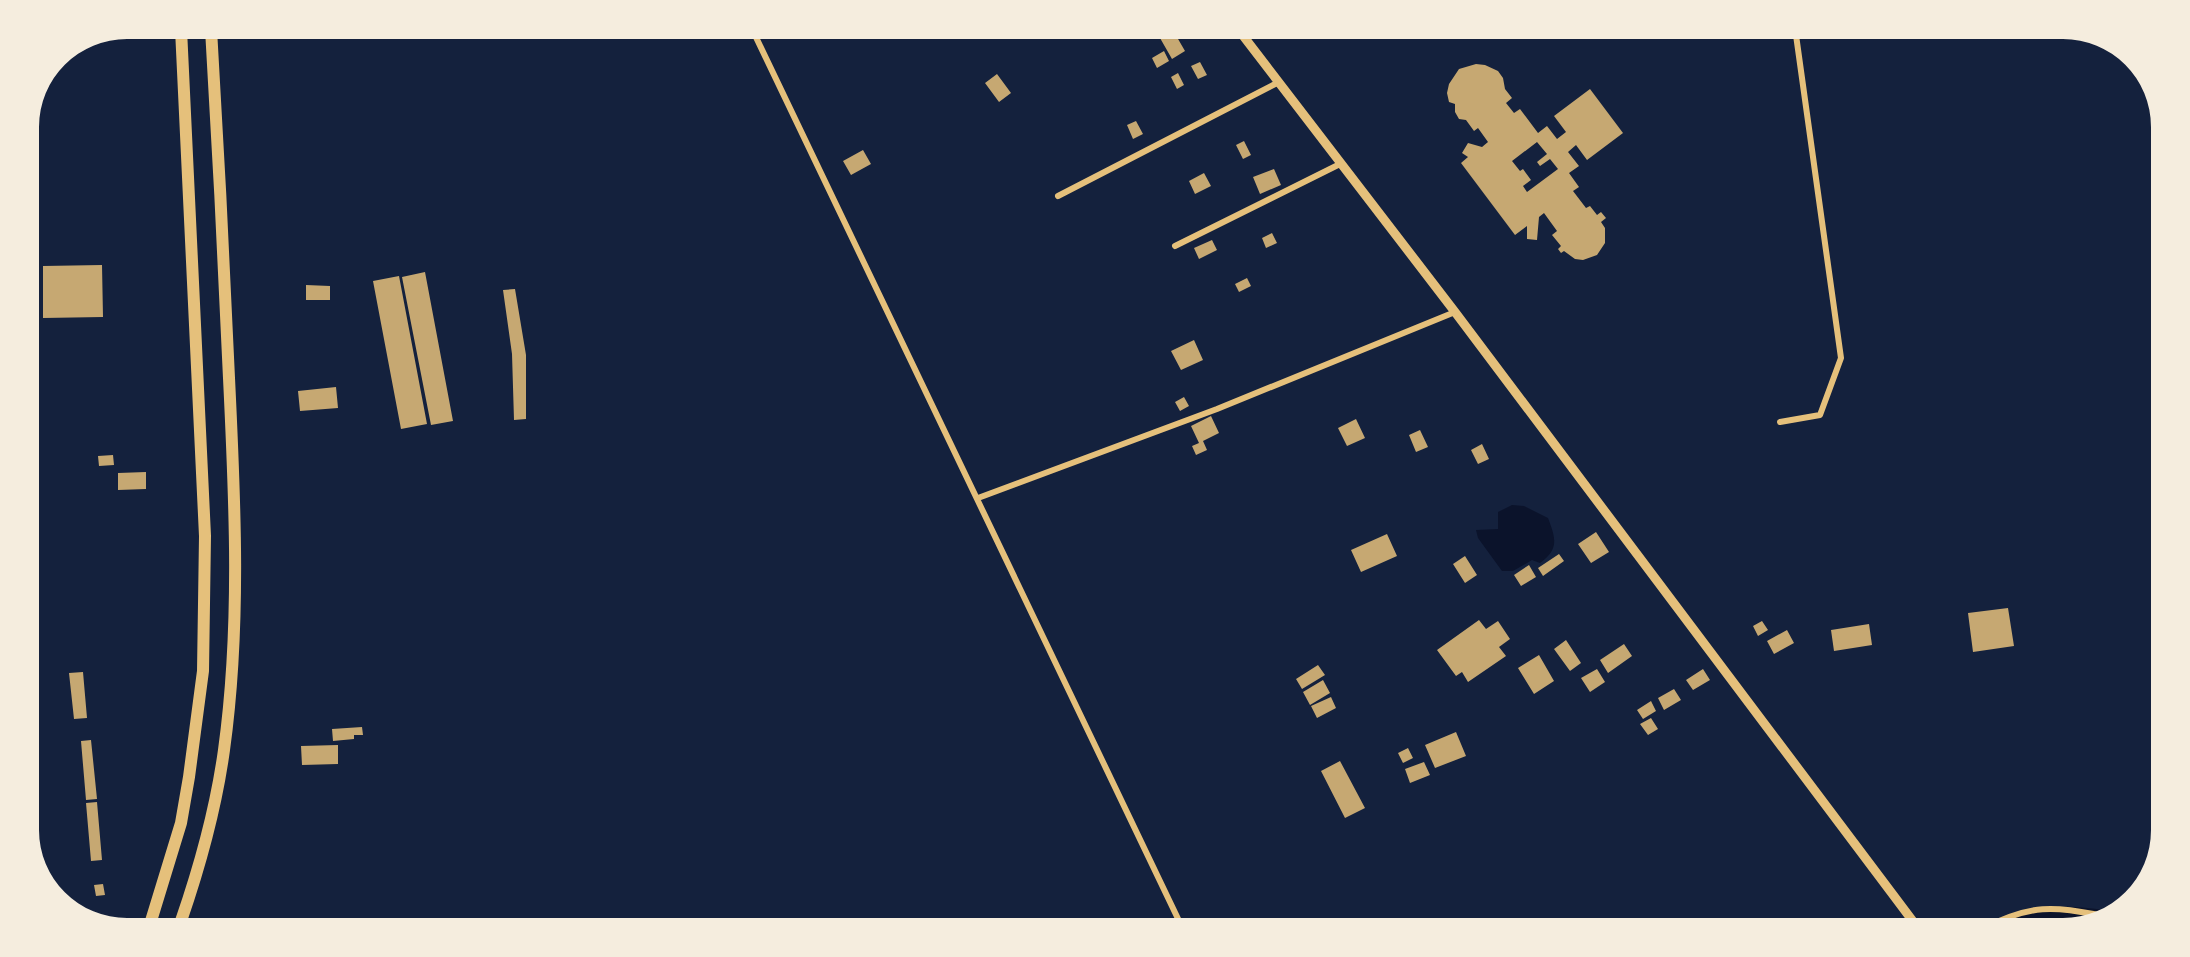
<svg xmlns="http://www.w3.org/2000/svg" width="2190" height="957" font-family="'Space Grotesk',sans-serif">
	<rect width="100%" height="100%" fill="#14213d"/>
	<path fill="#0b132b" d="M1512 505 1524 506 1548 518C1556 539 1559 549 1540 563L1532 560 1513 571H1502L1478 538 1476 530 1498 529V512Z"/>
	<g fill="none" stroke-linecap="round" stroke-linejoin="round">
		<path stroke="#0b132b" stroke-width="18" d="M2016 928C2040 911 2069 915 2097 918"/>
	</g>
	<path fill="#c6a872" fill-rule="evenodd" d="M1169 32H1174L1185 51 1172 59 1160 38Z
		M1164 51 1169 61 1157 68 1152 58Z
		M1200 62 1207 75 1198 79 1191 66Z
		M1476 64 1485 65 1498 71 1503 78 1505 89 1512 98 1506 103 1514 113 1520 109 1538 133 1547 126 1557 139 1566 132 1554 116 1590 89 1623 133 1587 160 1576 145 1568 152 1579 166 1569 173 1579 187 1573 191 1586 208 1590 206 1597 215 1601 212 1606 218 1601 222 1605 228V243L1597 255 1583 260 1575 259 1564 251 1561 253 1558 249 1561 246 1552 235 1557 231 1544 213 1539 217 1537 240 1527 239V226L1515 235 1461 163 1468 157 1462 153 1468 143 1482 147 1488 142 1478 128 1474 131 1466 120 1459 119 1455 112V104L1449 102 1447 93 1449 84 1459 69ZM1537 142 1547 154 1537 162 1540 166 1550 159 1558 169 1527 192 1523 186 1531 180 1523 169 1520 171 1512 161Z
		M1178 73 1184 85 1177 89 1171 77Z
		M997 74 1011 93 999 102 985 83Z
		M1136 121 1143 134 1133 139 1127 125Z
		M1244 141 1251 155 1243 159 1236 145Z
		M863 150 871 164 851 175 843 161Z
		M1274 169 1281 185 1260 194 1253 177Z
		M1204 173 1211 186 1195 194 1189 181Z
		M1272 233 1277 243 1266 248 1262 238Z
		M1212 240 1217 250 1199 259 1194 248Z
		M102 265 103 317 43 318V266Z
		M425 272 453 421 431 425 402 277Z
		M399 276 427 424 401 429 373 281Z
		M1247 278 1251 286 1239 292 1235 284Z
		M306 285 330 286V300H306Z
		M515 289 526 355V419L514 420 512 354 503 290Z
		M1194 340 1203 360 1181 370 1171 351Z
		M336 387 338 408 300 411 298 391Z
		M1184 397 1189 406 1180 411 1175 402Z
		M1211 416 1219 433 1203 441 1207 450 1196 455 1192 446 1199 443 1191 426Z
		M1356 419 1365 438 1347 446 1338 428Z
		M1420 430 1428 447 1416 452 1409 435Z
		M1482 444 1489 459 1478 464 1471 450Z
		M113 455 114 465 99 466 98 456Z
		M146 472V489L118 490V473Z
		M1596 532 1609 552 1591 563 1578 544Z
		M1387 534 1397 556 1361 572 1351 550Z
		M1559 554 1564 561 1543 576 1538 568Z
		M1465 556 1477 575 1465 583 1453 564Z
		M1529 565 1536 577 1521 586 1514 575Z
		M2008 608 2014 646 1973 652 1968 613Z
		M1479 620 1486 629 1498 621 1510 639 1499 647 1506 656 1468 682 1462 672 1456 676 1437 650Z
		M1762 621 1768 630 1758 636 1753 626Z
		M1869 624 1872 645 1834 651 1831 630Z
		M1787 630 1794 643 1774 654 1767 641Z
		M1566 640 1581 663 1570 671 1554 649Z
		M1624 644 1632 656 1608 673 1600 660Z
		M1539 655 1554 681 1534 694 1518 668Z
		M1318 665 1325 675 1302 689 1296 679Z
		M1597 669 1605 682 1590 692 1581 678Z
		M1703 669 1710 680 1693 690 1686 680Z
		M83 672 87 718 74 719 69 673Z
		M1323 680 1330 693 1310 705 1303 692Z
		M1674 689 1681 700 1664 710 1658 698Z
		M1331 697 1336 708 1317 718 1311 706Z
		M1651 701 1656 711 1643 719 1637 710Z
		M1651 718 1658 729 1648 735 1640 724Z
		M362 727 363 735H354V739L333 741 332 729Z
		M1456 732 1466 756 1435 768 1425 745Z
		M91 740 97 799 86 800 81 741Z
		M338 745V764L302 765 301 746Z
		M1408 748 1413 758 1403 763 1398 753Z
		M1340 761 1365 808 1345 818 1321 771Z
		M1424 762 1430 775 1410 783 1405 769Z
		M97 802 102 860 91 861 86 803Z
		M103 884 105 895 96 896 94 885Z"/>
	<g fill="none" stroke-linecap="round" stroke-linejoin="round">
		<path stroke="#e5c07b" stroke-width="6" d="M753 31 1181 925
			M1058 196 1279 82
			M1175 246 1340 164
			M1780 422 1820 415 1841 358 1796 35
			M978 498 1217 409 1455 312
			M1984 928C2032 904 2052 906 2104 916"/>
		<path stroke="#e5c07b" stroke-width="9" d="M1241 33 1455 312 1918 928"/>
		<path stroke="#e5c07b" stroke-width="12" d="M151 921 181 823 189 777 203 671 205 536 181 29
			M181 921C200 866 216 808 224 750 241 627 235 501 229 378 224 262 218 145 211 29"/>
	</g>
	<path d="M0 0H2190V957H0ZM127 39H2063A88 88 0 0 1 2151 127V830A88 88 0 0 1 2063 918H127A88 88 0 0 1 39 830V127A88 88 0 0 1 127 39Z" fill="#f5edde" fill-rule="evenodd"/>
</svg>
